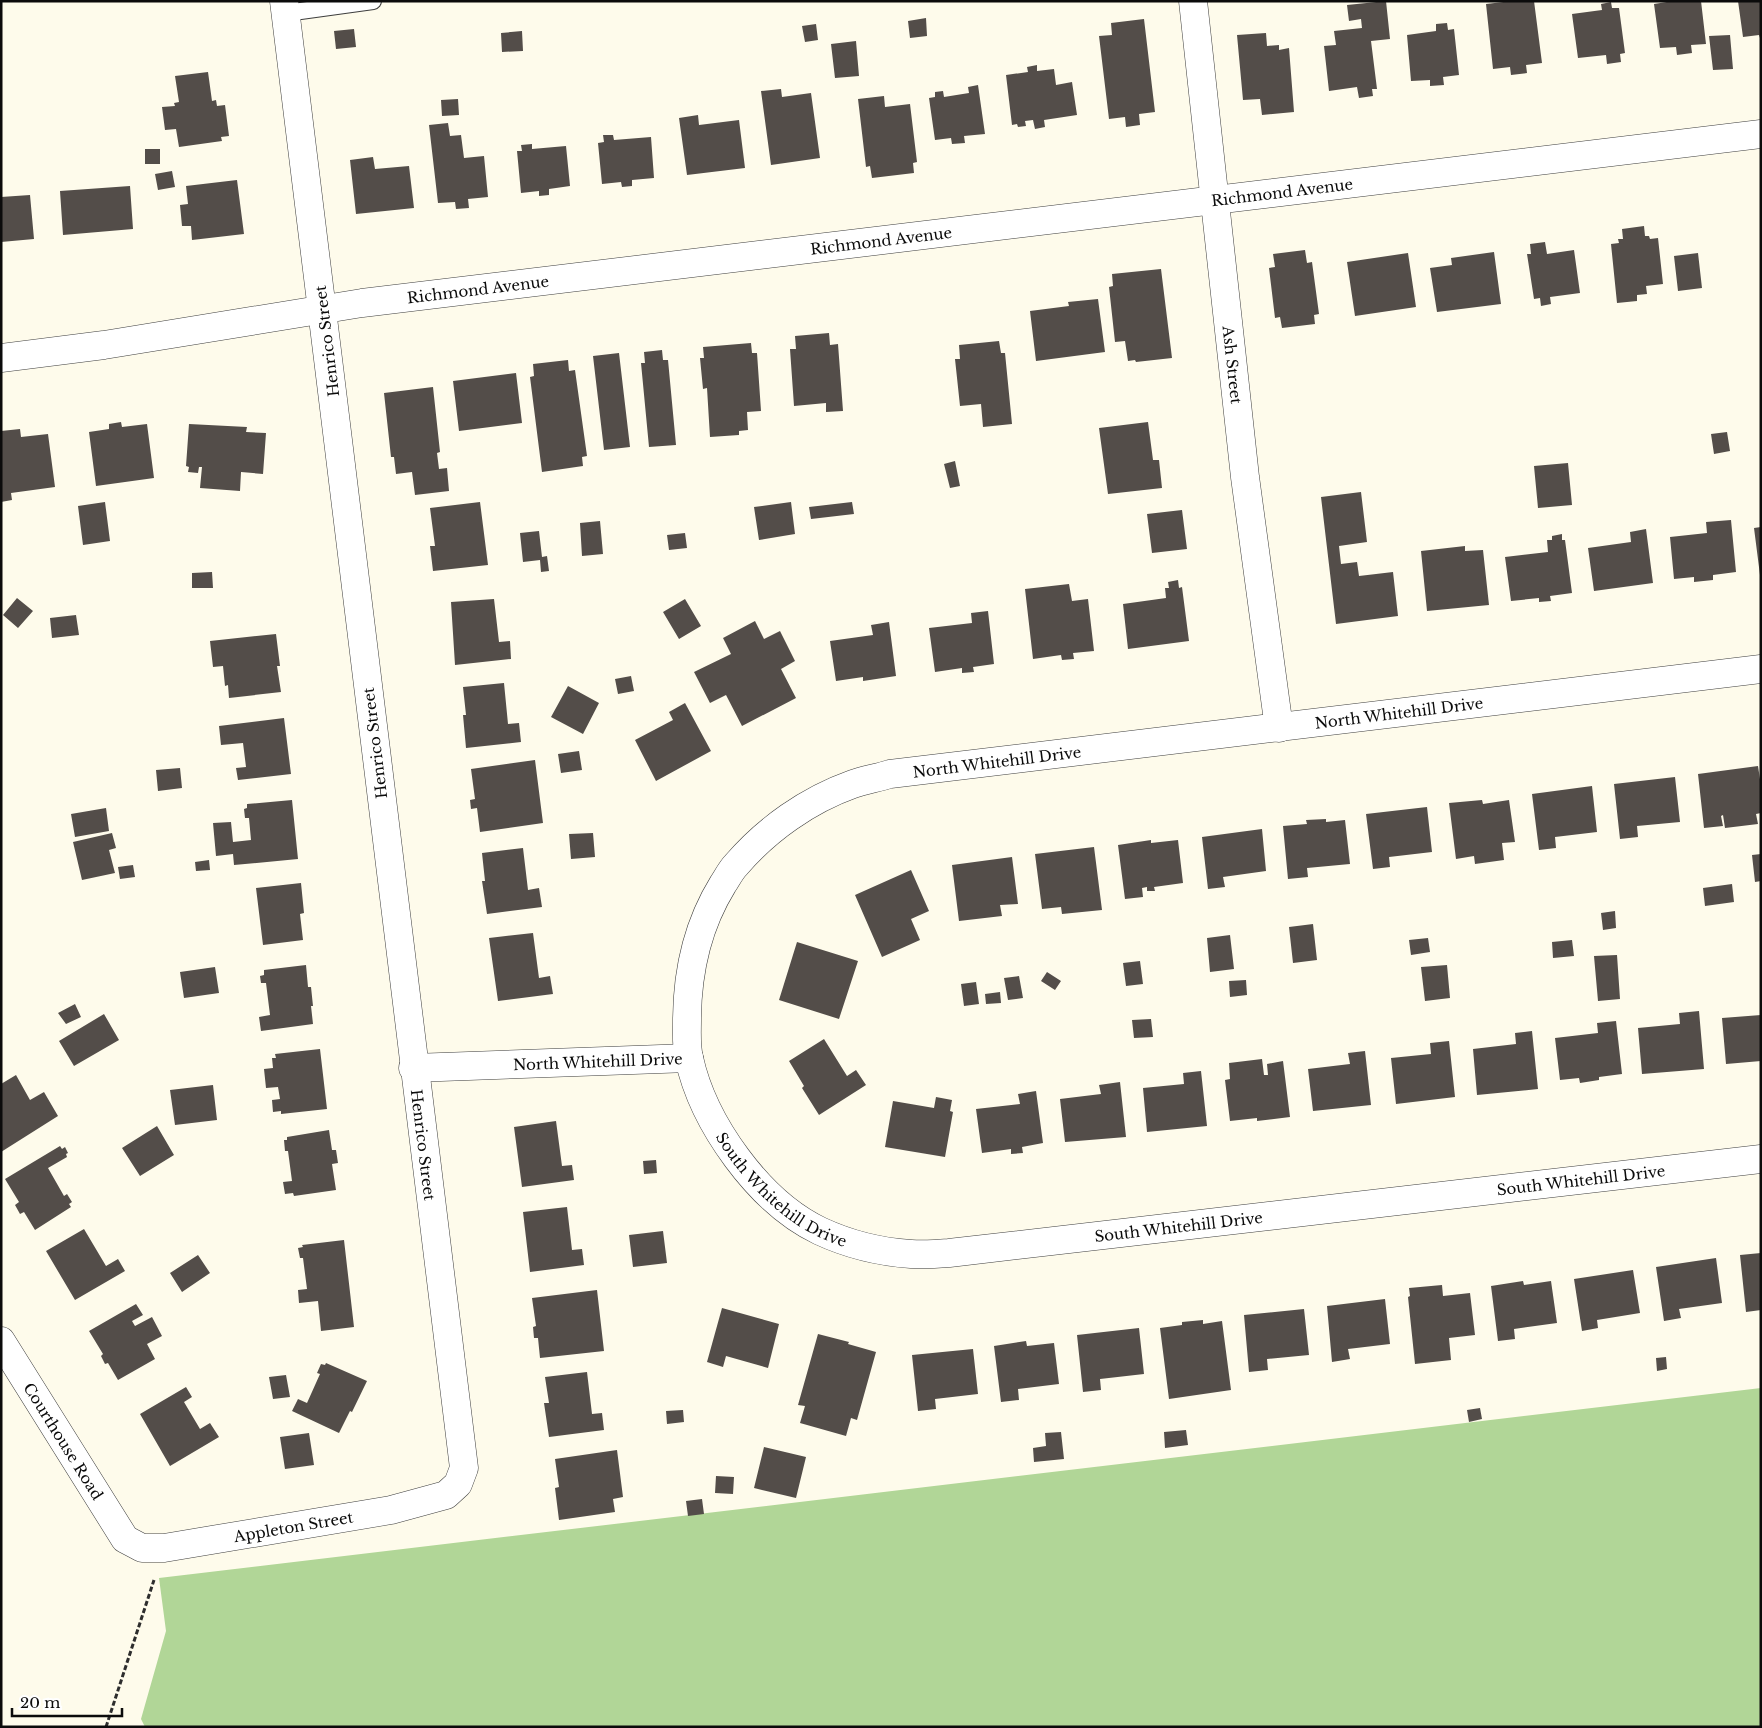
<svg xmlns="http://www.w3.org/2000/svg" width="1762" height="1728" font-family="'Libre Baskerville',serif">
	<rect width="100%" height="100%" fill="#fefbeb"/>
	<path fill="#b1d697" d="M1761 1388V1727H145L141 1719 166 1631 159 1578Z"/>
	<path fill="#534d49" d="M1386 1 1390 39 1371 41 1377 89H1372L1373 96 1359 98 1357 87 1329 91 1324 46 1336 45 1334 31 1362 28 1361 19 1349 21 1347 5Z
		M1512 1H1534L1542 63 1526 65 1527 73 1511 75 1510 67 1493 69 1486 4Z
		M1673 1H1701L1706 44 1691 45 1692 53 1677 55 1676 47 1660 48 1654 4Z
		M1738 1H1761V41L1759 35 1743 37Z
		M1611 2 1612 8H1619L1625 53 1620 54 1621 62 1607 64 1606 55 1578 58 1572 14 1602 10 1601 4Z
		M926 18 927 36 910 38 908 21Z
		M1144 19 1155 112 1139 114 1140 125 1126 127 1125 117 1109 119 1099 36 1112 35 1111 23Z
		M1447 23 1448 30 1454 29 1459 75 1443 77 1444 85 1430 86V80L1411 81 1407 35 1436 31V24Z
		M816 24 818 40 805 42 802 26Z
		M354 29 356 47 336 49 334 31Z
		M522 31 523 51 502 52 501 33Z
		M1266 33 1267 46 1279 45V50L1289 48 1294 112 1262 115 1260 99 1243 100 1237 35Z
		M1730 35 1733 69 1713 70 1709 36Z
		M856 41 859 76 835 78 831 44Z
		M1037 65V71L1054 69 1056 85 1072 82 1077 115 1044 120 1045 127 1035 129 1033 120 1025 121 1026 126 1018 127 1017 124 1012 125 1006 75 1028 72 1027 67Z
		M208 72 212 101 216 100 217 106 225 105 229 136 221 137 222 141 179 147 176 129 165 130 162 107 175 106 174 103 179 102 175 76Z
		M978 85 985 134 964 136 965 143 952 144 951 138 935 140 929 98 935 97V92L943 91 944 97 969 93 968 87Z
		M781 89 782 97 811 93 820 158 771 165 761 91Z
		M884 96 885 107 910 104 917 162 913 163 914 173 872 178 870 166 866 167 858 99Z
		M458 99 459 115 442 116 441 100Z
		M698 115 699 125 739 120 745 168 687 175 679 118Z
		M448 123 450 136 461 135 464 158 484 156 488 197 468 199 469 208 456 209 455 202 438 203 429 125Z
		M603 135H613L614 140 651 137 654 178 632 180V186L622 187 621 182 602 184 598 143 604 142Z
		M532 144V149L566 146 570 186 549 189V195L539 196V191L521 193 517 151H522L521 145Z
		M145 149H160V164H145Z
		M373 157 375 169 409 166 414 208 356 214 350 160Z
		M172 171 175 187 158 190 155 174Z
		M237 180 244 234 192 240 191 226H182L180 205 188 204 186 186Z
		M130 186 133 229 63 235 60 191Z
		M30 195 34 239 1 242V197Z
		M1644 226 1645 236H1649L1650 239 1658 238 1663 284 1646 286 1647 294 1637 295V301L1617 303 1611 244 1619 243 1618 239H1623L1622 229Z
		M1545 242 1547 254 1574 250 1580 293 1550 297 1551 304 1541 306 1540 298 1534 299 1527 254H1531L1530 244Z
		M1305 250 1307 263 1312 262 1319 314 1314 315 1315 324 1282 328 1280 317 1275 318 1269 268 1275 267 1273 254Z
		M1494 252 1501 304 1437 312 1430 268 1452 265 1451 258Z
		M1408 253 1416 307 1355 316 1347 262Z
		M1698 253 1702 288 1678 291 1674 256Z
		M1161 269 1172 358 1136 362 1135 360 1128 361 1125 341 1115 342 1109 287 1113 286 1112 274Z
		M1098 299 1105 352 1036 361 1030 311 1069 306 1068 302Z
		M829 333 830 345 838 344 843 411 826 412V403L794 406 790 349H796L795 336Z
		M999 341 1001 353H1005L1012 424 983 427 981 404 960 406 955 359H960L959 345Z
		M751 343 752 353H757L761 411 747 412 748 430 739 431V435L710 437 707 388 703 389 700 358H704L703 347Z
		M662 350 663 360H668L676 445 649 447 641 363H645L644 352Z
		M619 353 630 447 604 450 593 356Z
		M568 360 569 371 575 370 587 456 582 457 583 466 542 472 530 377 534 376 533 364Z
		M516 373 522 423 459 431 453 381Z
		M433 387 440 452 437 453 439 469 447 468 449 491 415 495 412 472 396 474 394 457H391L384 393Z
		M121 422 122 427 147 424 154 478 96 486 89 432 109 429V424Z
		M1148 422 1153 460H1159L1162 488 1108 494 1099 428Z
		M189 424 247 427 246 432 266 433 263 474 241 472 240 491 200 488 202 467H199L198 473 188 472 189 467 186 466Z
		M20 429 21 437 48 434 55 487 11 493 12 500 1 502V431Z
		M1727 432 1730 451 1714 454 1711 434Z
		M955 461 960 486 950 488 944 464Z
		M1568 463 1572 505 1538 508 1534 466Z
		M1361 492 1367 542 1339 546 1341 564 1357 562 1359 576 1393 572 1398 616 1336 624 1321 497Z
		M105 502 110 541 83 545 78 506Z
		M480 502 488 565 433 571 430 546H435L430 508Z
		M791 502 795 534 759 540 754 507Z
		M852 502 854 514 811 519 809 507Z
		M1182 510 1187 549 1152 553 1147 514Z
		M1731 520 1736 572 1713 575V580L1694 582V577L1674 579 1670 537 1707 533 1706 522Z
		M600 521 603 554 582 556 580 523Z
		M1761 527V575H1760L1754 528Z
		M1646 529 1653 583 1594 591 1588 548 1631 542 1630 532Z
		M539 531 542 557 547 556 549 571 541 572 540 560 523 562 520 533Z
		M685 533 687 548 669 550 667 535Z
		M1562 534V540H1565L1572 593 1550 596 1551 601 1539 602V598L1511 601 1505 557 1548 552 1547 540H1552V536Z
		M1465 546V551L1483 550 1489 605 1427 611 1421 551Z
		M212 572 213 588H192V573Z
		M1178 580 1179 588 1182 587 1189 641 1128 649 1123 604 1166 598 1165 588H1169L1168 582Z
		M1069 584 1072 601 1088 599 1094 651 1073 653 1074 659 1062 660 1061 655 1033 659 1025 589Z
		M17 598 33 611 18 628 3 615Z
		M494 599 499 642 510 641 511 659 455 665 451 602Z
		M685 599 701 626 679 639 663 612Z
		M988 611 994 664 973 667 974 672 962 673V668L935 672 929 628 972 623 971 613Z
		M76 615 79 635 52 638 50 618Z
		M755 621 764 639 780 631 795 661 781 669 796 698 742 726 726 695 710 703 694 672 731 654 723 638Z
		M889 622 896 676 863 681V677L836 681 830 641 873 635 871 625Z
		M276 634 280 666H277L281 692 229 698 228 685 225 686 223 666 213 667 210 641Z
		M631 676 634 691 618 694 615 679Z
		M504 683 508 724 519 723 521 742 466 748 463 715H466L463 687Z
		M568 686 599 703 583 734 551 717Z
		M685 703 711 751 656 781 635 740 673 720 669 712Z
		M284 718 291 774 238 780 236 768 246 767 243 743 221 745 219 726Z
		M579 751 582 770 561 773 558 754Z
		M535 760 543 823 480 832 477 808 471 809 470 800 475 799 471 769Z
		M1758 766 1761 786V813L1756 814 1758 824 1725 828 1723 815 1721 816 1723 826 1704 828 1698 774Z
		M180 768 182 788 158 791 156 770Z
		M1675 777 1680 822 1637 826 1638 837 1620 839 1614 784Z
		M1592 786 1597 832 1555 837 1556 848 1539 850 1532 794Z
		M292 800 298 859 234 865 233 854 216 856 213 823 231 822 233 842 251 840 249 818H245L244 809 247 808V804Z
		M1482 800 1483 804 1509 800 1515 842 1502 843 1504 860 1475 864 1474 856 1456 859 1449 803Z
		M1427 807 1432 852 1389 857 1390 867 1373 869 1366 814Z
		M106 808 109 831 75 837 71 814Z
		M1326 819V822L1345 820 1350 864 1307 868 1308 877 1288 879 1283 826 1307 824 1306 820Z
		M1262 829 1266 871 1223 877 1225 887 1208 889 1202 837Z
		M112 833 116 848 109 850 115 873 82 880 73 842Z
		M593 833 595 857 571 859 569 834Z
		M1151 840V843L1178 840 1183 883 1154 887 1155 891H1147V887L1142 888 1143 897 1125 899 1118 845Z
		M1094 847 1102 910 1062 914 1061 907 1042 909 1035 854Z
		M523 848 528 890 539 888 542 907 487 914 482 881H485L482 853Z
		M1761 854V881L1755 882 1752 855Z
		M1012 857 1018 904 1000 905 1002 916 959 921 952 865Z
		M209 860 210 870 196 871 195 862Z
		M133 865 135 877 120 879 118 867Z
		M911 870 929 911 911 919 920 940 882 957 855 895Z
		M301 883 304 913 300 914 303 940 263 945 256 888Z
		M1732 884 1734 902 1705 906 1703 888Z
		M1615 911 1616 928 1603 930 1601 913Z
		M1313 924 1317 960 1293 963 1289 927Z
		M533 933 539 978 550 976 553 994 498 1001 489 938Z
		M1230 935 1234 969 1210 972 1207 938Z
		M1428 938 1430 952 1411 955 1409 940Z
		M1572 940 1574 956 1553 958 1552 942Z
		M797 942 858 961 839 1019 779 1000Z
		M1617 955 1620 999 1598 1001 1594 956Z
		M1140 961 1143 984 1126 986 1123 963Z
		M306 965 308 987H311L313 1006H311L313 1024 261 1031 259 1017 270 1015 266 983H261L260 976 264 975V970Z
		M1447 965 1450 998 1425 1001 1421 967Z
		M215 967 219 993 184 998 180 972Z
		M1047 972 1061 981 1055 990 1041 981Z
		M1019 976 1023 998 1008 1000 1004 978Z
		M1246 980 1247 995 1230 997 1229 981Z
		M976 982 979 1004 964 1006 961 984Z
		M1000 992 1001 1003 986 1004 985 994Z
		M75 1004 81 1017 66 1024 58 1013Z
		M1699 1011 1704 1069 1642 1074 1638 1028 1680 1024 1679 1013Z
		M104 1014 119 1040 74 1066 59 1041Z
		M1761 1015V1061L1726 1064 1722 1018Z
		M1151 1019 1153 1037 1134 1038 1132 1020Z
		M1616 1021 1622 1074 1599 1077V1080L1580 1083 1579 1078 1560 1080 1555 1038 1598 1033 1597 1023Z
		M1532 1031 1538 1089 1477 1095 1473 1049 1516 1044 1515 1033Z
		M824 1039 847 1076 856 1070 866 1085 819 1115 802 1088 804 1086 789 1061Z
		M1449 1041 1455 1097 1396 1104 1391 1058 1431 1054 1430 1043Z
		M320 1049 327 1109 281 1114V1111L273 1112 272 1100 280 1099 278 1087 266 1088 264 1069 273 1068 272 1058H276L275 1054Z
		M1365 1051 1371 1105 1313 1111 1308 1069 1350 1064 1348 1053Z
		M1262 1059 1264 1075H1268L1267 1064 1283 1061 1290 1117 1257 1121V1118L1230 1121 1225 1080 1230 1079 1229 1063Z
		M1201 1071 1207 1126 1147 1132 1143 1088 1184 1084 1183 1073Z
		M16 1075 30 1100 44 1092 58 1116 1 1152V1084Z
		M1120 1082 1126 1137 1065 1142 1060 1099 1101 1094 1099 1085Z
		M213 1085 217 1120 175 1125 170 1090Z
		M1036 1091 1043 1143 1022 1147 1023 1153 1011 1154V1149L982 1153 976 1109 1020 1104 1018 1094Z
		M936 1097 952 1100 950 1111 953 1112 945 1157 885 1147 893 1101 934 1108Z
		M556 1121 562 1166 572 1165 574 1180 522 1187 514 1127Z
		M157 1126 174 1155 140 1176 122 1148Z
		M329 1130 332 1150H336L338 1163 332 1164 336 1190 294 1196 293 1193 285 1194 283 1182 292 1181 288 1151H285L284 1140H287V1137Z
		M60 1146 62 1149 65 1147 68 1153 66 1154 67 1157 48 1168 64 1196 67 1194 72 1202 69 1204 71 1207 35 1230 24 1212 20 1214 15 1205 19 1202 5 1179Z
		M656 1160 657 1173 644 1174 643 1161Z
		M567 1207 572 1250 582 1249 584 1265 530 1272 523 1212Z
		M84 1229 106 1266 118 1259 125 1271 75 1300 46 1251Z
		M663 1231 667 1263 633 1267 629 1235Z
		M344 1240 354 1327 321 1331 318 1301 299 1303 298 1290 307 1289 303 1258H300L298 1248 303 1247 302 1245Z
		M1761 1253V1310L1746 1312 1740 1255Z
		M198 1255 210 1273 182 1292 170 1273Z
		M1716 1258 1722 1303 1679 1309 1681 1318 1664 1321 1656 1267Z
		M1633 1270 1640 1313 1597 1320 1598 1328 1582 1331 1574 1279Z
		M1523 1281 1524 1285 1551 1281 1557 1323 1514 1329 1515 1339 1498 1341 1491 1286Z
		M1442 1285 1443 1296 1470 1293 1475 1335 1449 1338 1451 1360 1415 1364 1408 1297 1410 1296 1409 1288Z
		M597 1290 604 1351 540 1358 538 1338H534L533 1327 536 1326 532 1298Z
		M1385 1299 1390 1344 1348 1349 1350 1359 1332 1362 1327 1306Z
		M136 1304 143 1315 132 1321 135 1326 152 1317 162 1336 147 1344 155 1359 118 1380 108 1363 105 1364 101 1356 103 1354 89 1331Z
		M722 1308 779 1324 768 1368 726 1356 723 1367 707 1362Z
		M1304 1309 1309 1355 1267 1359 1268 1370 1249 1372 1244 1315Z
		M1203 1320V1324L1222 1321 1231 1390 1169 1399 1160 1328 1182 1325V1322Z
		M1139 1328 1144 1374 1100 1379 1101 1390 1083 1392 1077 1335Z
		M818 1334 849 1342 848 1344 876 1352 857 1420 851 1418 846 1436 800 1423 805 1406 798 1405Z
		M1026 1341 1027 1346 1054 1343 1059 1384 1018 1389 1019 1400 1001 1402 994 1346Z
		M973 1349 978 1394 935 1399 936 1409 918 1411 912 1355Z
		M1666 1357 1667 1369 1657 1371 1656 1358Z
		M326 1363 367 1381 352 1412 350 1411 339 1433 292 1411 298 1399 307 1403 320 1374 317 1373 321 1364 325 1365Z
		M587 1372 592 1414 602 1413 604 1430 549 1437 544 1403H549L545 1377Z
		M286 1375 290 1397 273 1399 269 1377Z
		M186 1387 192 1397 184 1402 200 1429 210 1423 219 1437 170 1466 140 1414Z
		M1480 1408 1482 1419 1469 1422 1467 1410Z
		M683 1410 684 1422 667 1424 666 1411Z
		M1186 1430 1188 1445 1165 1448 1164 1432Z
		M1061 1432 1064 1459 1034 1462 1033 1448 1046 1446 1045 1433Z
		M309 1433 314 1465 285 1469 280 1437Z
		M764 1447 806 1457 796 1498 754 1488Z
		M617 1450 623 1497 613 1499 615 1512 559 1520 555 1488 559 1487 555 1459Z
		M716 1476 734 1477 733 1494 715 1493Z
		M702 1499 704 1514 688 1516 686 1501Z"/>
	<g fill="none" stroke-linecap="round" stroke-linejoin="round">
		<g stroke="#3e3e3e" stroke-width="18">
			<path id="service" d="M286 13 373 1"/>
		</g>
		<g stroke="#3e3e3e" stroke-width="29">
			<g id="minor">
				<path id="s1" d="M1193 1 1245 477 1279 728"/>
				<path id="s2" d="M1 358 104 345 362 303 1761 134"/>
				<path id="s3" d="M1761 669 890 774C877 778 865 780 853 784 808 800 767 829 736 865 731 870 727 878 723 884 697 926 687 972 687 1021 687 1033 686 1046 689 1058 703 1123 759 1202 820 1231 848 1244 881 1252 911 1254 924 1255 937 1254 949 1253L1761 1159"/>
				<path id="s4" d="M413 1068 689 1058"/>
				<path id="s5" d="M1 1341 125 1539 142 1548H164L391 1510 446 1495 458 1484 464 1468C402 980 345 490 284 1"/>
			</g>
		</g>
		<path stroke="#2d2d2d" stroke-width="3" stroke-dasharray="5 2.5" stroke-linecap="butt" d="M106 1727 154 1580"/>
		<use href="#service" stroke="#fff" stroke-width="16"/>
		<use href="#minor" stroke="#fff" stroke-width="28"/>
	</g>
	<g text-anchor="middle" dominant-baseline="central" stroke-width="5" stroke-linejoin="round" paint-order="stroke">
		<g font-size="15" fill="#0b0b0b" stroke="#fff">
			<text stroke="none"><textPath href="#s2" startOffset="1292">Richmond Avenue</textPath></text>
			<text stroke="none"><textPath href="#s2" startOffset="888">Richmond Avenue</textPath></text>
			<text stroke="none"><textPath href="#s2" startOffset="482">Richmond Avenue</textPath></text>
			<text transform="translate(327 341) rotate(-97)">Henrico Street</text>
			<text stroke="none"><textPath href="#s1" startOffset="366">Ash Street</textPath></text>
			<text transform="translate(1399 713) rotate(-7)">North Whitehill Drive</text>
			<text transform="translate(375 743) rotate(-97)">Henrico Street</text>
			<text transform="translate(997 762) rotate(-7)">North Whitehill Drive</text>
			<text stroke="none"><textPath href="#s4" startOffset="185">North Whitehill Drive</textPath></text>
			<text transform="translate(423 1145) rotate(83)">Henrico Street</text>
			<text stroke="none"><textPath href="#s3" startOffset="2255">South Whitehill Drive</textPath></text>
			<text stroke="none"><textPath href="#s3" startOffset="1430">South Whitehill Drive</textPath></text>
			<text stroke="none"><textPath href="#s3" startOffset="1850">South Whitehill Drive</textPath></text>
			<text stroke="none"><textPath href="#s5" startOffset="118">Courthouse Road</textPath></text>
			<text stroke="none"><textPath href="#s5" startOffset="406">Appleton Street</textPath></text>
		</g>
	</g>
	<rect width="1762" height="1728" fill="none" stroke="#0b0b0b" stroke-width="5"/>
	<path d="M12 1708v8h110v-8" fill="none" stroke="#0b0b0b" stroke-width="2.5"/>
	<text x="20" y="1708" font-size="15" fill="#0b0b0b" stroke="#ffffff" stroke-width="4" paint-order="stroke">20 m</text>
</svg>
